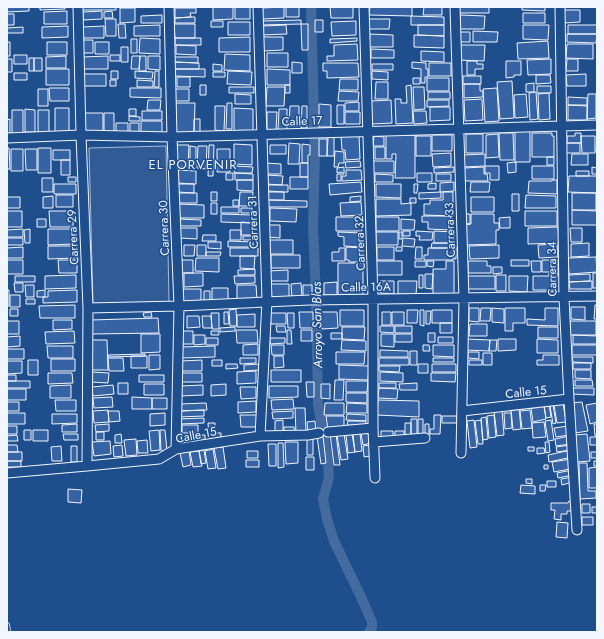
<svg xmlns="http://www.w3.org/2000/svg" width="604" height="639" font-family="Jost,sans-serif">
	<rect width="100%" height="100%" fill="#1f4e8c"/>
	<path fill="#305b95" stroke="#a8bbd7" d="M166 146 169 302 93 304 89 148Z"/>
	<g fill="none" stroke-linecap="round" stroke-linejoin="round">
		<path stroke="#446ba0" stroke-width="10" d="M311 7 315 154 313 227 316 296 318 404 328 463 329 478 323 499 327 519 334 541 361 597 372 622V627L369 632"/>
	</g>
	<path fill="#3563a3" stroke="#f2f6ff" d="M7 7H29V11L7 12Z
		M40 7H65V9L40 10Z
		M82 7H116V10H82Z
		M213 7H233V19L213 20Z
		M235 7H250V19H235Z
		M284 7V18L262 19V8Z
		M286 7H299V17H286Z
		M330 7H353V18H331Z
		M370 7H412V16L369 15Z
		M424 7H442V15H423Z
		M458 7H489V13H458Z
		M522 7H545V11L522 10Z
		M120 8H135V22L120 23Z
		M175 8H196V13H190L191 17 175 18Z
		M564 10H580V22L564 23Z
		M67 11V24H44V12Z
		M102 11V19L83 20V12Z
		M112 11 113 18H104V12Z
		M523 13H545V23H523Z
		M7 14H14V25H7Z
		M162 15V23H141V16Z
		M460 15 485 16 484 29H460Z
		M411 16 444 17V25H411Z
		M191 17H195V23H175V18Z
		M105 19H116V36H106Z
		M369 19H390L389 29H369Z
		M301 20V24L261 25V21Z
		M315 20H323V32H315Z
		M211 21H223V27H211Z
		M356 21V35L332 36 331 22Z
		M228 22H250V35H228Z
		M118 24H125L126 38H119Z
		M174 24H195V38H175Z
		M301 24H308V50H302Z
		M160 25V36H134V26Z
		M286 25 287 34 262 35V26Z
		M418 25H444V36L418 35Z
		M523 25H549L548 40 523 39Z
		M568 25H597V34H568Z
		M68 26V37L42 38V27Z
		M104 26V38H83V27Z
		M23 27V33H7V28Z
		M473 31 498 32 497 42H473Z
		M458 32H470V42H457Z
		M370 34 393 35V47H369Z
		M567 34H597L596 43 567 42Z
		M414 35 444 36V48L414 47Z
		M250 37V52H219V38Z
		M263 37H283V50L263 51Z
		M140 38 160 39V54L139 53Z
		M175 38H201V45H175Z
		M357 38V41L330 43V39Z
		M131 39H137V53H131Z
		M83 40H93V53H83Z
		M548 41 549 58 518 59 517 43Z
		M7 42H10V56H7Z
		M47 42H67V55H47Z
		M95 42H109V54H95Z
		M357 44 358 60 327 61V56H334V45Z
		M567 44H593V59L566 58Z
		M176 45 196 46V55L176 54Z
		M458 45H485L484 61 458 60Z
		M121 47H128V62H121Z
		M371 49 394 50V58H371Z
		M421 51 444 52V62L421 61Z
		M267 53H288V67H267Z
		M225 54 250 55V71L224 70Z
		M14 55H27V64H14Z
		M110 55H120V61H110Z
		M66 56V68H46V57Z
		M108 56V69H82V57Z
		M132 56H140L139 69H131Z
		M140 56H146V71H139Z
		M148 56H160V70L148 69Z
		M174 57H198V63L174 62Z
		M29 58H34V71H29Z
		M34 58H42V71H34Z
		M7 59H12V72H7Z
		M551 59V74L528 75 527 60Z
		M567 59H578V71H566Z
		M467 61H477V64H483V69H475V75H467Z
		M506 61H521V75H514V77L506 78Z
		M174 62 199 63V69H174Z
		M292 62 302 63V73H292Z
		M412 62 426 63V69H428V77H425V83H421V69L412 68Z
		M323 63H358L359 77 327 78V71H323Z
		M429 63H451V76H429Z
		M213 64 222 65V71H213Z
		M372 64H393V70H372Z
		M46 69H69V85H46Z
		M174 69H205V77L174 76Z
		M267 69 290 70V85H267Z
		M111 71H118V79H111Z
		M135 71 153 72 152 79 135 78Z
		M155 71H159V87H154Z
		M228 71 252 72 251 85 227 84Z
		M372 71 388 72V80L372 79Z
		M213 72H225V77H213Z
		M14 73H27V80H14Z
		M82 74H106V86H82Z
		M586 74V86H567L566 75Z
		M536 75H550L551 83 536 84Z
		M463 76H481V84H463Z
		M177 77H190V87H177Z
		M413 78H420V84H413Z
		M427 78H449V91H427Z
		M340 79H358V90H339Z
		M110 80H116V86H110Z
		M137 80 153 81V87H137Z
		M512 81 514 118 500 119 497 82Z
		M376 82H388V99H375Z
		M534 83V92H526V84Z
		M464 84H480V91H483V97L464 98Z
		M200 85H206V95H200Z
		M285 85H290V93H285Z
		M411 85 413 123 396 124 395 99H401V103H407L406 86Z
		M537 86H551V93H537Z
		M229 87H254V93H229Z
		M267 87H285L284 106H266Z
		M413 87H424L425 109 414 110Z
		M49 88H69V101H50Z
		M130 88H161V98L130 97Z
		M497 88 499 121 485 122 483 89Z
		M38 89H48V106H38Z
		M175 89H189V101H174Z
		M339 91 359 92 358 101H338Z
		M428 92H450V99H428Z
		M536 92 538 119 530 120 529 93Z
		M549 93 550 119 539 120 538 94Z
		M235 94 251 95V104H235Z
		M526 94 528 117 515 118 514 95Z
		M588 94H596V118L587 119Z
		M568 97 587 98V105H568Z
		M482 99 483 120 465 121 464 100Z
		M148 100H161L160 110H147Z
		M391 100 392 123 372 124 371 101Z
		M427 100H449V106L427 107Z
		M359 102V111H345V103Z
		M175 103H195L194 134H175Z
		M227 103H232V129H226Z
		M319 104 331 105V127H319Z
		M337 105H344V124H337Z
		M568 105 587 106V120H568Z
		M215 106H225L224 131 215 130Z
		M290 106H299V126H289Z
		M302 106H307V128H301Z
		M430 107H450V120L430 121Z
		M55 108H69V132H55Z
		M234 108 253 109V131H234Z
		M25 109 35 110V132H25Z
		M129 109H136V116H129Z
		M279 109H287V130H278Z
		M12 110H23V134H12Z
		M38 110H49V133H38Z
		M142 111H162V120H142Z
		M413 111H426L427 123 414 124Z
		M267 112H277L276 130H267Z
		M345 112H360V124H345Z
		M85 113H103V132H85Z
		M104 113H114V132H104Z
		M129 116 140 117V121H129Z
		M10 119V135H7V120Z
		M194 119H200V134H194Z
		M141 121H162V133L141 132Z
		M116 123H128V133H116Z
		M130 123H139V133H130Z
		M515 131H530V162H515Z
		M499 133H513L514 160H500Z
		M532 133H552V136H554V157H532Z
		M575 133H581V143H567V136H575Z
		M466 134H483V153H466Z
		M498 134 499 157 486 158V135Z
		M597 134V152H596Z
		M359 135 360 159 346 160 345 150H342L341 136Z
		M386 135H415V178H395L396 154H392V159H386Z
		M432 135H452V151H432Z
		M374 136 384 137V146H373Z
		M416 136H431V156H416Z
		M581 136H595V153H582Z
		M328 137H334V156H327Z
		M319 139H327V156H319Z
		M289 143 300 144 299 164H288Z
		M566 143H580V153H566Z
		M234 144 252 145V165L234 164Z
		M302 144 310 145V155H308V163H302Z
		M177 145H189L188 167H176Z
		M209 145H214L213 176H208Z
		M270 145H286V154H270Z
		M190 146 196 147V163H190Z
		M198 146H207L206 169 197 168Z
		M375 147H385V159H375Z
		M7 148H9L10 169H7Z
		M38 148H51V173H38Z
		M11 149H23V171H11Z
		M25 149H37V170H26Z
		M217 149H230V172H217Z
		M53 150H70V160H53Z
		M335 151 344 152V163H339L338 167H334Z
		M451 153V166L433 167 432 154Z
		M485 154V166L463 167 462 155Z
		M572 154H588V165H571Z
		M547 157H554V165H547Z
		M61 160H70V175H61Z
		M360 161 361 167 346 168 345 162Z
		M373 161H394V173H373Z
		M516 162V172L508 173 507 163Z
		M266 163 281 164V174H266Z
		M300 163H308V177H300Z
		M235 166 253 167 252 173H234Z
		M485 166H499V180H490V173H485Z
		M532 166H554V179H532Z
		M344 167V174H342V172L337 173V168Z
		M454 167V172L434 173V168Z
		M484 167V174H487L488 181H465L464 168Z
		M592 167 597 168V174H592Z
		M177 170 196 171V184H177Z
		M346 170H361L362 180 342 181V176H346Z
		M576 171H589V176H576Z
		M226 173H233V180H226Z
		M235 173 253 174V180H235Z
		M417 173H432V182H417Z
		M337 174H341V181H337Z
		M375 174 393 175V182H375Z
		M436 174H451V181H436Z
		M266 175 283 176 282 185 266 184Z
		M569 176H597V193L568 192Z
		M68 177H76V182H68Z
		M290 177H308V189H290Z
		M42 178H53V192H42Z
		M237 180H253V191L237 190Z
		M552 180H557V194L528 193 529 181H552Z
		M361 182 362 192 330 195 329 184Z
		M454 182V191L440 192V183Z
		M471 182H490L489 192H470Z
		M178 183 194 184V193L178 192Z
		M436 183V189H428V184Z
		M54 184H76V194H54Z
		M376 184H401V198L376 197Z
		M414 184H418L417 193H414Z
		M266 185H288V192H266Z
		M268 191 284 192V200H268Z
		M211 192H217V201H211Z
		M240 192H253L252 206H239Z
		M441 192V198L419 199V193Z
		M443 192H453V216L424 215V204H430V200H443Z
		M177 193H197V203H177Z
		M572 193H596V210H572Z
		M512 194H519V211H512Z
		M56 195H73V207H56Z
		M526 195 556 196V208H525Z
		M53 196V208H43V197Z
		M361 196V201L350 202V197Z
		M7 197H20V208H7Z
		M471 197H494V212H471Z
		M410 198H416V203H410Z
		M376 199H401V204L411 203V215L376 216Z
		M233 200H239V206H233Z
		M268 200 307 201V207H268Z
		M361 202 362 215 341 216 340 203Z
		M211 203H217V214H211Z
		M178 204 204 205V218H178Z
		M221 207H239V213H221Z
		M241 208H252V213H241Z
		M270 208 297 209 296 222 270 221Z
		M572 210 597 211V225H572Z
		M7 211H22V227H7Z
		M49 211H73V227H50Z
		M525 211H557V226H525Z
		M221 214 252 215V223L221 222Z
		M464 214H470V224L464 223Z
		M471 214H494V223H499V230H496V244L465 245V225L471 224Z
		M422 216H451L450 230 428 229V222H422Z
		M336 217H362V231H336Z
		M376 217H399V231H376Z
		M510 217V228H500L499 218Z
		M37 219H46V227H37Z
		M179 219 201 220V226H179Z
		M401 219 415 220 414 230H401Z
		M241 222 252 223V235H241Z
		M268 225H280V238L268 237Z
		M558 227 559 243 528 244V228Z
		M180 228H197V239L180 238Z
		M570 228H582V242H571Z
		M23 229V237H7V230Z
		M30 229V243H25L24 230Z
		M48 229H74V244L48 245Z
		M230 230H241V240H230Z
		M403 231H410V236H403Z
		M416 231 433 232 432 240H419L420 236H416Z
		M434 231 454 232V243H434Z
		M338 232 362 233 361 247 344 246V237L338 236Z
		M376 232H398V245H376Z
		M399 232H402V239H399Z
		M203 235H216V241H202Z
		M243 236H254V240H243Z
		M7 238H23V245H7Z
		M403 238 415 239 414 247 402 246Z
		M269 240H293V254H269Z
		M228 241 253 242V247H228Z
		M208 242H221V249L208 248Z
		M432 243H454V246L456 247V259H454L453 248H431Z
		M589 243V256L571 257V244Z
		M557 244 558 257 539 258 538 245Z
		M184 245H195L194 256H184Z
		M197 245H206V256H197Z
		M499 245V258L470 259 469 246Z
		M48 246H77V258L48 259Z
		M23 247V258H7V248Z
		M346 247 363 248 362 262H349V260H346Z
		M377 247H394V260H377Z
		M396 247H402V251H396Z
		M416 247H422V259H415Z
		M230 248H258V256H230Z
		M339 248H345V261H332V252H339Z
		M428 248H453V260H424V255H428Z
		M206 252H221L220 256H206Z
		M271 255H300V268H271Z
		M240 256H255L254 269 240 268Z
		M596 257 597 272 569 274 568 258Z
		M196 258H219V272L195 271Z
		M7 260H23V274H7Z
		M58 260H77V273H59Z
		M181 260H193V273H180Z
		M511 260H529V266H511Z
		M542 260H558V272H542Z
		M376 261H402V275H375Z
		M415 261H426V267H415Z
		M427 261H434L433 267 427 266Z
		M446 261H454V294H433V269H446Z
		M468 261H487V266H491V273H468Z
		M531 261H541V272H532Z
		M338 263H363V296H338Z
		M493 267H502V273L493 274Z
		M255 269V275H238V270Z
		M288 270V281H269L268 271Z
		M184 273H203V286L184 287Z
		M549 273H558V277H556V290H533V276H549Z
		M593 273H597V288H593Z
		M425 274H433L432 289 425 288Z
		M590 274V281L569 282V275Z
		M76 275V288L45 289V276Z
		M419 275H423V288H419Z
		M496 275H506V291H496Z
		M15 276H35V282H15Z
		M234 276H255V283L235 284Z
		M466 276H495V289H466Z
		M509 276H528L527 292 509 291Z
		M380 281H394V294L380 293Z
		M398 281H417L416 295 398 294Z
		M592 281V289H570L569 282Z
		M337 282V295H324V283Z
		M14 283H23V292H15Z
		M301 283 302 297 292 298 291 284Z
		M270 284H289V298L270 299Z
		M25 285H34V297H26Z
		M237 285H256L257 300H237Z
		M303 285H312V298H303Z
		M212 288H228V302H212Z
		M183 289H201V302H183Z
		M7 290H9V306H7Z
		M45 290V297H37V291Z
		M77 290V302L43 303V297H48V291Z
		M204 291H210V303H204Z
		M10 295H20V307H10Z
		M26 299H35V304H26Z
		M75 305V318H40L39 306Z
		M595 305H597V319H594Z
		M571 307H585V320L571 319Z
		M469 308H479V322L469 321Z
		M481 308H491L490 321H480Z
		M492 308 504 309V323L492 322Z
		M505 308H525V323H513V331H505Z
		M545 308H558V326L527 325V319L545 320Z
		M10 309H18V316H10Z
		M236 309 237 326H230L229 310Z
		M340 310H364V326H340Z
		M407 310H418L417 323H407Z
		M420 310H424V326L420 325Z
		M432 310H452V323H432Z
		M426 311H431L430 324H426Z
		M151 312 152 317H144L143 313Z
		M224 312H228L229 324H224Z
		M299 312H313V328H300Z
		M321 312H337L338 328 322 329Z
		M382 312H391V325H382Z
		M392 312H404V325H392Z
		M211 313H219V329H212Z
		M270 313H286V324H271Z
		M287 313H294V328H288Z
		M255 314V327H237V315Z
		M187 316H199L200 327 187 328Z
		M202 316H211L212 328H203Z
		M158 318 159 333 91 334V320Z
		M53 320H72V329L53 330Z
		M7 321H19V334H7Z
		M570 321H596V335H570Z
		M440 323H452V333H440Z
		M470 324H487V336H469Z
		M276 326H285L286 332H277Z
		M380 326H394V333L380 332Z
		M395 326H412V333H395Z
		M235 327V331L220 332V328Z
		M342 327H365L364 340 342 339Z
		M538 327H558V338H538Z
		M236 330H257L258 343H237Z
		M287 330H291L292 344H287Z
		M301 330H312V341H301Z
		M74 331 75 343 46 344 45 332Z
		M182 331H193V344H182Z
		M211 331H219V335H211Z
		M331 333H342V339H331Z
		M428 333H435V342H428Z
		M141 334H160V352L141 353Z
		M381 334H394V347L381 346Z
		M395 334H412V342H395Z
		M194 335H205V344L194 345Z
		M573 335 597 336V344H573Z
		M20 336V346L7 347V337Z
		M438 337H453V343H438Z
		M206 338H218V345H206Z
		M270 338H285V343L270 344Z
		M466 339 490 340 489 351 466 350Z
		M498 339H516V350L498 351Z
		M537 339 558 340V353H537Z
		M92 340H107L108 370H92Z
		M342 340 366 341V351L341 350Z
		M490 340H497L496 351H489Z
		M258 344V355H243V345Z
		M271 345H284V355H272Z
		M423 345H429L430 351H423Z
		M433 345H454V357L433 356Z
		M572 345H597V355H572Z
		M47 346H73V358H48Z
		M215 346V357L181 358V347Z
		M7 349H24V359H7Z
		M380 350 408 351V357H380Z
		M410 351H417V365H410Z
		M336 352H365L364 364H336Z
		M468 352H479V359L468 358Z
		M483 353H492V365H483Z
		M145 354V356L108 357V355Z
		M149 355H160V369L149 370Z
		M543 355H559V365H537V360H543Z
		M131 356H147V368H131Z
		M274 356H283L284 367 274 368Z
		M572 357H593V363L573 362Z
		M108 358H123L124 371H109Z
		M240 358H256V363L240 364Z
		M379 358H409V365H379Z
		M433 358H454V362H433Z
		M51 359H75V371H51Z
		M28 360H38V375H28Z
		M202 360V371H181V361Z
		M212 360H222V366H212Z
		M469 360H482V365H469Z
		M7 361H22V373L7 374Z
		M573 363H591V369H573Z
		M226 364H237L238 368 226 369Z
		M259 364V370L244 371V365Z
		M418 364H428V373H418Z
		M432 364H456V372H432Z
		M339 365 369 366 368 380 339 379Z
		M379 366H400L399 372 379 371Z
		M271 370H301V382H271Z
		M575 370H591V379L575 378Z
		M256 371V383L237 384V372Z
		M92 372 109 373 108 383 92 382Z
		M380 372 403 373V382L380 381Z
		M48 373H72L73 383 48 384Z
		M180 373H202V382H180Z
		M431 373H456L455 382 431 381Z
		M7 375H16V381H7Z
		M139 375H164V382H139Z
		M335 380H344L343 400H334Z
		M575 380H592L593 386H575Z
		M7 381H30V388H7Z
		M346 381H368L367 392H346Z
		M306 382H314V397H307Z
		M118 383H128V394H118Z
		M379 383H396V388H379Z
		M417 383V390H400L399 384Z
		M144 384H164V395H144Z
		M226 384V395L211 396V385Z
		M321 384H330V399L321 398Z
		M71 385V398H50V386Z
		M113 385 114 394 93 396 92 387Z
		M203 385V395L180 396V386Z
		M269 386H298V397L269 398Z
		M240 387H256V398L241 399Z
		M379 388 398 389 397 399 378 398Z
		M571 388H594V395L571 394Z
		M7 389H26V400H7Z
		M346 393H367V403L346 402Z
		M112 397 113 407 94 408 93 398Z
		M132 397 152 398V409H132Z
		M152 398H167V409H152Z
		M293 399 294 409 272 410 271 400Z
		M55 400H76V411H56Z
		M378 400 419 401V417L377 415Z
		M256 401V412L238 413V402Z
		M7 402H19V411H7Z
		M582 402 588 431 575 433 571 403Z
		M206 403 207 410 179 411V404Z
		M325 403H344V415H324Z
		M347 403 367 404V413H346Z
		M563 403 566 422 557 423 554 405Z
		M597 403V422L590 424 586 405Z
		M549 404 551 417 546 418 544 405Z
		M553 405 556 423 553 424 550 406Z
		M544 406 546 419 533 422 531 408Z
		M295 408H305L306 432 296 433Z
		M519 408 521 429 513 430 511 409Z
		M108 410 109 422 94 423 93 411Z
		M204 410V416L179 417V411Z
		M502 410 504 435 497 436 494 411Z
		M530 410 532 428 522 429 520 411Z
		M108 411H119L120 421 109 422Z
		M293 411V418L273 419 272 412Z
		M7 413H25V424H7Z
		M165 413V425L150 426V414Z
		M504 413H511L512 428 505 429Z
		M52 414H77V423L52 424Z
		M347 414 366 415V421L346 420Z
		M240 415H257L258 427H241Z
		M434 415H441L440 434H430V429H434Z
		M494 415 496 437 489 438 487 416Z
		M326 416H344V429L328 430Z
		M442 416H457V423H442Z
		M486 417 488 439 483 440 481 418Z
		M204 418V423L179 424V419Z
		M411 419H417V437H411Z
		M418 419H423V437H418Z
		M283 420V434H275V421Z
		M474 420 477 447 470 448 467 421Z
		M481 420 483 444H478L475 421Z
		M551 420 554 440 548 441 545 421Z
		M315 421 316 431 308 432 307 422Z
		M348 421H366L365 426 347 425Z
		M544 422 546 437 533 438 532 423Z
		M208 423H215V433H221V440H209Z
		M405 423H411V437H405Z
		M77 424V432H62V425Z
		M109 424V431L96 432 95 425Z
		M425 424H429V437H425Z
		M594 424H597V436H595Z
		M182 425H198V433H182Z
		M7 426H17V434H7Z
		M568 426 569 435 556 437 554 428Z
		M284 427H294L295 434 284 435Z
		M24 430H31V440H24Z
		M33 430H48V441H33Z
		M159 430 160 450 151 451 149 431Z
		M160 430H165L167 451H161Z
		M381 431H393V437H381Z
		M395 431H404V437H395Z
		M96 432H104V440H96Z
		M369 432 371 443 363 445 361 433Z
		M360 433 362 451 355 452 353 434Z
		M63 434H78V440H64Z
		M121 434 122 443H115V435Z
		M330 434H336L340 465H334Z
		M344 434 348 459 341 460 337 435Z
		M352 434 355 452 348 453 346 435Z
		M587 434 590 461 577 462 575 435Z
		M17 435 18 441H7V436Z
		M205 435V443H181V436Z
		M323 436 326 463 321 464 317 437Z
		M569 436 571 444 556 446 555 439Z
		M590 437H597V445H590Z
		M136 439 137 455 126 456 124 440Z
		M307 439H313V455H307Z
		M147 440 148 453H138L137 441Z
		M110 441 111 454 94 456 92 442Z
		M285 442H298V463L286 464Z
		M545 442H549L550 452 546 453Z
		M278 443H283L284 467 278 468Z
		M268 444H276V466H269Z
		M7 445H17L18 452H7Z
		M122 445 123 456 114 457 113 446Z
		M370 445 371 456 364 457 363 446Z
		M570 445 571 450 557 452 556 447Z
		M61 446 62 461H52L51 447Z
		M71 446H77V462H71Z
		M223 447 226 468 218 469 214 448Z
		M528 447H534V451H528Z
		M537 448H544L545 453 537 454Z
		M213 449 216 468 208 469 205 451Z
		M204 450 206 463 201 464 199 451Z
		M571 450 572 457 549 462 548 455Z
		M189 451 191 465 183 467 180 453Z
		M199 451 202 466 193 467 190 452Z
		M247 451H258V458H247Z
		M7 452H22V461H7Z
		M591 452H597V458H591Z
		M306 457H314V470H306Z
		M571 459 570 469 554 472 552 462Z
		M246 460H259V467H246Z
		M7 461H21V467H7Z
		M594 461H597V466H594Z
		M579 463H587L588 491H596V498L580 499Z
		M544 465H548V469H544Z
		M597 467V488H589V468Z
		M572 470 573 475 558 478 557 473Z
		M573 477V482L562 485 561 479Z
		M526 479H532V484L526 483Z
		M547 481H556V487H547Z
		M521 485 535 486V494L520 493Z
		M540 485H546L545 491H540Z
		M68 489 82 490 81 503 68 502Z
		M569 501 575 502 574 511H567V514H561V520L554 519 555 510H551V503H568Z
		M582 504H590V513H582Z
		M592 507H597V513H592Z
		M582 517H593V525H582Z
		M557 522 568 523 567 538 556 537Z"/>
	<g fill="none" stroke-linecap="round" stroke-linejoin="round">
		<g stroke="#f2f6ff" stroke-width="6">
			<path id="lane" d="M7 625 8 632"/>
		</g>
		<g stroke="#f2f6ff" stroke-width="11">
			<path id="street" d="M78 7 81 135 88 308 87 466
				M169 7 172 137 179 306 176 449
				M258 7 267 301 260 436
				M364 7 373 299V428L375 478
				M455 7 464 299 461 453
				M560 7 564 298 569 399 577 530
				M7 138 81 135 172 137 597 125
				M88 308 179 306 310 300 597 296
				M462 411 569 399
				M328 432 373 428
				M374 442 425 438
				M7 473 87 466 159 459 176 449 260 436 308 435 319 433"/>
		</g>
		<use href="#lane" stroke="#1f4e8c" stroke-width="4.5"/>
		<use href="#street" stroke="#1f4e8c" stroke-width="9"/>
	</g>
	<g text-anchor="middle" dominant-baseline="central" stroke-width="3" stroke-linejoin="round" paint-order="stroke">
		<g font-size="12" fill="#f2f6ff" stroke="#1f4e8c">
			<text transform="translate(302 121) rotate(-2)">Calle 17</text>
			<text transform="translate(253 222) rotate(-92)">Carrera 31</text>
			<text transform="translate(164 228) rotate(-92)">Carrera 30</text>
			<text transform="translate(450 230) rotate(-92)">Carrera 33</text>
			<text transform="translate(73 237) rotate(-93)">Carrera 29</text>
			<text transform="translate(360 243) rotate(-92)">Carrera 32</text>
			<text transform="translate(552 269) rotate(-91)">Carrera 34</text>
			<text transform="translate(366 287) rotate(-1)">Calle 16A</text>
			<text transform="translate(526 392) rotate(-6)">Calle 15</text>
			<text transform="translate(196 435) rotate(-11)">Calle 15</text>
		</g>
		<g font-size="13" letter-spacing="1" fill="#f2f6ff" stroke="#1f4e8c">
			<text x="193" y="164">EL PORVENIR</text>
		</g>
		<g font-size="13" font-style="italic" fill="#f2f6ff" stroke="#1f4e8c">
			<text transform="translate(317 325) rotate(-91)">Arroyo San Blas</text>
		</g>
	</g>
	<rect width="604" height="639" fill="none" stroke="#f2f6ff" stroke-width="16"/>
</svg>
